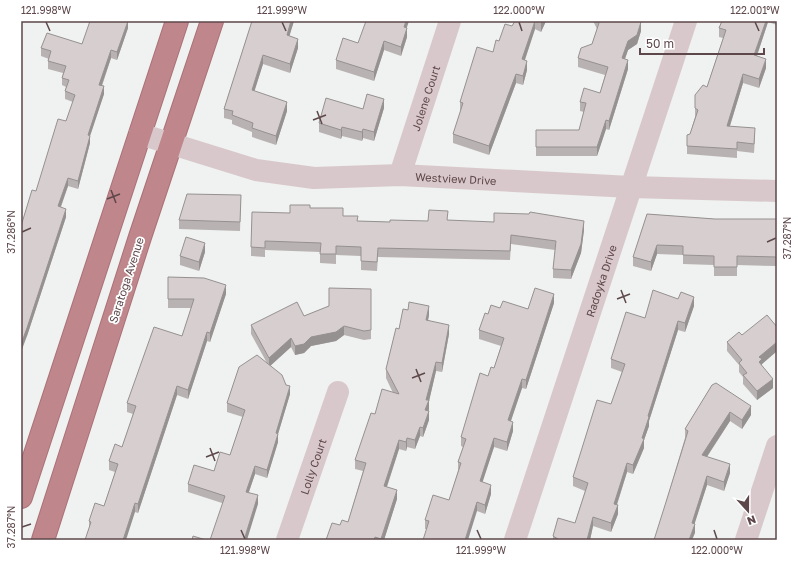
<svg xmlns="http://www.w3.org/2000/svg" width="798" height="561" font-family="'Golos Text',sans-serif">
	<rect width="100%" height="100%" fill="#eff2f0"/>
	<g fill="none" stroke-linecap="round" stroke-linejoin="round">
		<g stroke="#ab7177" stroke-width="24">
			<path id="highway" d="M21 497 177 21
				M43 540 140 237 212 21"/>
		</g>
		<g stroke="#d9c8cb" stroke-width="22">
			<path id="s1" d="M140 134 256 170 314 178 400 175 631 187 777 191"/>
			<path id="s2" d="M400 175 450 21"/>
			<path id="s3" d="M287 540 338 392"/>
			<path id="s4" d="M515 540 686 21"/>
			<path d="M746 540 777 446"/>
		</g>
		<use href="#highway" stroke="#bf868c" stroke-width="22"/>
	</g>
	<path fill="#b9b2b2" d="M128 21V28L117 60 111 58 102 86 104 94 90 136V143L78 189 68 186 61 207 66 217 27 336 36 191 66 121 73 102 65 99V91L66 87 62 85V78L63 73 48 69V61L49 59 41 56V48L82 44Z
		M252 21H294L289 36 298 48 290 73 263 64 254 91 287 111 276 145 252 137V132L232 124V120L224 118V109Z
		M515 21H546L541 32 535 29 525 60 527 70 523 85 516 83 489 155 453 143V134L461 111H460V102L493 52 499 41 512 26Z
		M593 21H637L641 31 637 44 628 50 625 59 628 69 609 130 606 129 597 156H536V130H579L584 112 580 111V102L600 93 605 75 578 67V58L592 44 597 29Z
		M722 21H777V25L768 22 757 56 766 68 759 88 743 83 730 126 755 137 754 153 737 151V158L687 154V135L690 134 695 117V95L707 87 723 38 719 37V28Z
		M407 28V37L401 56 384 50 374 81 336 69V60L358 43Z
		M384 108 374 141 363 138 362 141 342 136 341 139 319 132V123L363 109Z
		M241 195 240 231 179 229V220Z
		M310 208 343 216 358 221 390 222 428 221 448 220 584 230 581 253 571 279 553 278V269L555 250 511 244 510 260 378 257 377 271 361 270V256L336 255V264L320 263V252L265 250V257L251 256V247L290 213Z
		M647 214 715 219H777V266L737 265V276H714V265L683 264V255L657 254 651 271 633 266V257Z
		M205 252 199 271 180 265V256Z
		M168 277 226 294 210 342 207 341 188 399 177 395 138 513 135 512 89 528V521L104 506 115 472 109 470V461L122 447 133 414 127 412V403L182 336 191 308H168Z
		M371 289V339L364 340 344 335 336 341 311 346 304 353 295 355 291 347 270 366 290 394 278 434V442L267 478 255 474 249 492 258 504 222 503 188 492V484L214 471 230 455 243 417 227 412V403L267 363 251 334V325L304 316Z
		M554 303 526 389 522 388 511 421 513 431 507 451 494 447 482 482 491 494 485 514 477 511 426 529H425V520L449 500 458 471V462L463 447 461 446V437L494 368 501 346 479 339V330L488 314 500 308 528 309Z
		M694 306 685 332 678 330 649 421V426L644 440V448L633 474 627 472 617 505 618 514 611 532 593 526 590 540H553V536L575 523 585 491 573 486V477L611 404 622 372 611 368V359L645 318Z
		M429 315 428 321 449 334 442 372 436 371 429 401V420L423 437 420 436 415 449 407 447 406 451 399 449 387 487 397 499 384 540H326L340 525 348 522 363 471 355 469V460L375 414 393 393 386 378V369L399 329Z
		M777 327V351L762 364V366L773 388 757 400 743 384V377L739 372V365L727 351V342L742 335Z
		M712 385 751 415 742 429 730 421 707 457 730 473 724 491 707 485 694 524 695 533 666 502 685 438V429Z"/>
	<path fill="#969191" d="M128 21V28L117 60V52Z
		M291 21H294L287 44V35Z
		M406 21H409L404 36V27Z
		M535 21V29L522 68V59Z
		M542 21H546L541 32V23Z
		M766 21H768V22L754 64V55Z
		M641 22V31L637 44 628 50 622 67V58L628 41Z
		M407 28V37L401 56V47Z
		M298 39V48L290 73V64Z
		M384 41V50L374 81V72Z
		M111 50V58L99 93V85Z
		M263 55V64L252 99V90Z
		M766 59V68L759 88V79Z
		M628 60V69L609 130V121Z
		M527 61V70L523 85V76Z
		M516 74V83L489 155V146Z
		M743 74V83L727 135V126Z
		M104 86V94L90 136V143L78 189V181L88 135Z
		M384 99V108L374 141V132Z
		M287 102V111L276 145V136Z
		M606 120V129L597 156V147Z
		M342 127V136L341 139V130Z
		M363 129V138L362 141V132Z
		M68 178V186L58 214V206Z
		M66 209V217L27 336 21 352V344Z
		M584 221V230L581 253 571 279V270Z
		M205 243V252L199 271V262Z
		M657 245V254L651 271V262Z
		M226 285V294L210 342V333Z
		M554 294V303L526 389V380Z
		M694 297V306L685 332V323Z
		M429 306V315L426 329V320Z
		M678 321V330L649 421V426L644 440V448L633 474V465L642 438 648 416Z
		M449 325V334L442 372V363Z
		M344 326V335L336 341 311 346 304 353 295 355V346L311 337Z
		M207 332V341L188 399V390Z
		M291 338V347L269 367V358Z
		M777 342V351L762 364V368L759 362V357Z
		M436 362V371L429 401V409L425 419 426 400Z
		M522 379V388L508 429V420Z
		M773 379V388L757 400V391Z
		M177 386V395L138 513V504Z
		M290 386V394L278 434V442L267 478V470L276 433Z
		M751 406V415L742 429V420Z
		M429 411V420L423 437V428Z
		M730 412V421L702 464V455Z
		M513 422V431L507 451V442Z
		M420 427V436L415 449V440Z
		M407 438V447L406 451V442Z
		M494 438V447L480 490V481Z
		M399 440V449L384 495V486Z
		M627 463V472L614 513V504Z
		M730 464V473L724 491V482Z
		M255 466V474L246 500V492Z
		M707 476V485L692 532V523Z
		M491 485V494L485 514V505Z
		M397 490V499L384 540H381Z
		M258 495V504L247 540H244Z
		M477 502V511L468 540H465Z
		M135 503V512L126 540H123Z
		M618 505V514L611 532V523Z
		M593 517V526L590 540H587Z
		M695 524V533L692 540H689Z"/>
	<path fill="#d7cfcf" stroke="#969191" d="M90 21H128L117 52 111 50 99 85 104 86 88 135 90 136 78 181 68 178 58 206 66 209 27 328 21 344V226L32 190 36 191 58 119 66 121 75 95 65 91 69 80 62 78 66 66 48 61 51 51 41 48 47 33 82 44Z
		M252 21H291L287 35 298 39 290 64 263 55 252 90 287 102 276 136 252 128 253 123 232 115 233 111 224 109Z
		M366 21H406L404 27 407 28 401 47 384 41 374 72 336 60 343 38 358 43Z
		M515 21H535L522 59 527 61 523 76 516 74 489 146 453 134 463 103 460 102 477 47 493 52 496 40 499 41 505 24 512 26Z
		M598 21H637L641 22 637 35 628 41 622 58 628 60 609 121 606 120 597 147H536V130H579L586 103 580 102 584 88 600 93 608 67 578 58 581 48 592 44 599 23Z
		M722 21H766L754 55 766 59 759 79 743 74 727 126 755 128 754 144 737 142V149L687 146V135L690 134 698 110 695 108V95L703 85 707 87 726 30 719 28Z
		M367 94 384 99 374 132 363 129 362 132 342 127 341 130 319 123 326 98 363 109Z
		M187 194 241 195 240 222 179 220Z
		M290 205H310V208H343V216H358L357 221 390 222V220L428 221 429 210 448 211 447 220 494 222V213L529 214 530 212 584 221 581 244 571 270 553 269 556 241 511 235 510 251 378 248 377 262 361 261V247L336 246V254H320L321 243 265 241V248L251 247 252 212 290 213Z
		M647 214 715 219H777V257L737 256V267H714V256L683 255V246L657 245 651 262 633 257Z
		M186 237 205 243 199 262 180 256Z
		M168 277 204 278 226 285 210 333 207 332 188 390 177 386 138 504 135 503 123 540H85L91 522 89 521 95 503 104 506 118 464 109 461 115 444 122 447 136 406 127 403 154 327 182 336 194 299H168Z
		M329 288 371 289V330L364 331 344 326 336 332 311 337 304 344 295 346 291 338 269 358 251 325 297 302 304 316 329 306Z
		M535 288 554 294 526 380 522 379 508 420 513 422 507 442 494 438 480 481 491 485 485 505 477 502 465 540H423L429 521 425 520 433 495 449 500 461 463 458 462 466 439 461 437 480 373 488 376 491 367 494 368 504 338 479 330 485 313 488 314 491 305 500 308 503 301 528 309Z
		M653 290 678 299 681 292 694 297 685 323 678 321 648 416 649 417 642 438 644 439 633 465 627 463 614 504 618 505 611 523 593 517 587 540H557L558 539 553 536 558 518 575 523 588 483 573 477 597 400 611 404 625 364 611 359 626 312 645 318Z
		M409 302 429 306 426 320 449 325 442 363 436 362 426 400H429L425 410 429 411 423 428 420 427 415 440 407 438 406 442 399 440 384 486 397 490 381 539 375 537 374 540H326L332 523 340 525 342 520 348 522 366 463 355 460 371 413 375 414 382 389 399 394 386 369 396 328 399 329 403 309 408 310Z
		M767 315 777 327V342L759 357 762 359 759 362 773 379 757 391 743 375 747 373 739 363 742 360 727 342 739 332 742 335Z
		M257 355 282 375 286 385 290 386 276 433 278 434 267 470 255 466 246 492 258 495 244 540H210L225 496 188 484 194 465 214 471 220 452 230 455 245 410 227 403 239 367Z
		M716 383 751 406 742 420 730 412 702 455 730 464 724 482 707 476 692 523 695 524 689 540H654L666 502 688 431 685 429 712 385Z
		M193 536 206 540H192Z"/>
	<path fill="none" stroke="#5d474a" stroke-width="1.5" d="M46 22 50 31M282 22 286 31M519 22 522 31M755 22 759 31M317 111 322 124M313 120 326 115M111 190 116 203M107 199 120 194M22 232 31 228M767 242 776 238M621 290 626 303M617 299 630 294M416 369 421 382M412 378 425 373M210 448 215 461M206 457 219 452M22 527 31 524M241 530 245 539M477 530 481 539M714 530 717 539"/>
	<g text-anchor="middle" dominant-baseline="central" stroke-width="3.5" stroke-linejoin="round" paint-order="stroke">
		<g font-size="11" fill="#5d474a" stroke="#fff">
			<text stroke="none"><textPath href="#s2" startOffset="81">Jolene Court</textPath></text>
			<text stroke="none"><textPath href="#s1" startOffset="322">Westview Drive</textPath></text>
			<text transform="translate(126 280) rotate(-72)">Saratoga Avenue</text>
			<text stroke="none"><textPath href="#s4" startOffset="273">Radoyka Drive</textPath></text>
			<text stroke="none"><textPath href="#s3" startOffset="78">Lolly Court</textPath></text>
		</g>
	</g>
	<rect width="798" height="561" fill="none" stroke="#ffffff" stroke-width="44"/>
	<g transform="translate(748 511) rotate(159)" stroke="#ffffff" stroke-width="3" paint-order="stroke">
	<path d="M0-3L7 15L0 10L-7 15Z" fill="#5d474a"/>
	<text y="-6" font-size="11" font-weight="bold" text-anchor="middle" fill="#5d474a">N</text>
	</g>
	<path d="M640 48v6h124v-6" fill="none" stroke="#5d474a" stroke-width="2"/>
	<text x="646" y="48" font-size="12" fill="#5d474a" stroke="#ffffff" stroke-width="3" paint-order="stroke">50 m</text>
	<rect x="22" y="22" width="754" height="517" fill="none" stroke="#5d474a" stroke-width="1.5"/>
	<g font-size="10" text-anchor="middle" fill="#5d474a">
		<text x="46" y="14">121.998°W</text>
		<text x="282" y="14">121.999°W</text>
		<text x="519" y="14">122.000°W</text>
		<text x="755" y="14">122.001°W</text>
		<text transform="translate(11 232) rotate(-90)" y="4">37.286°N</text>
		<text transform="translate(787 238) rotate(-90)" y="4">37.287°N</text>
		<text transform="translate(11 527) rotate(-90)" y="4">37.287°N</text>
		<text x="245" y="554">121.998°W</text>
		<text x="481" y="554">121.999°W</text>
		<text x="717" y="554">122.000°W</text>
	</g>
</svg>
